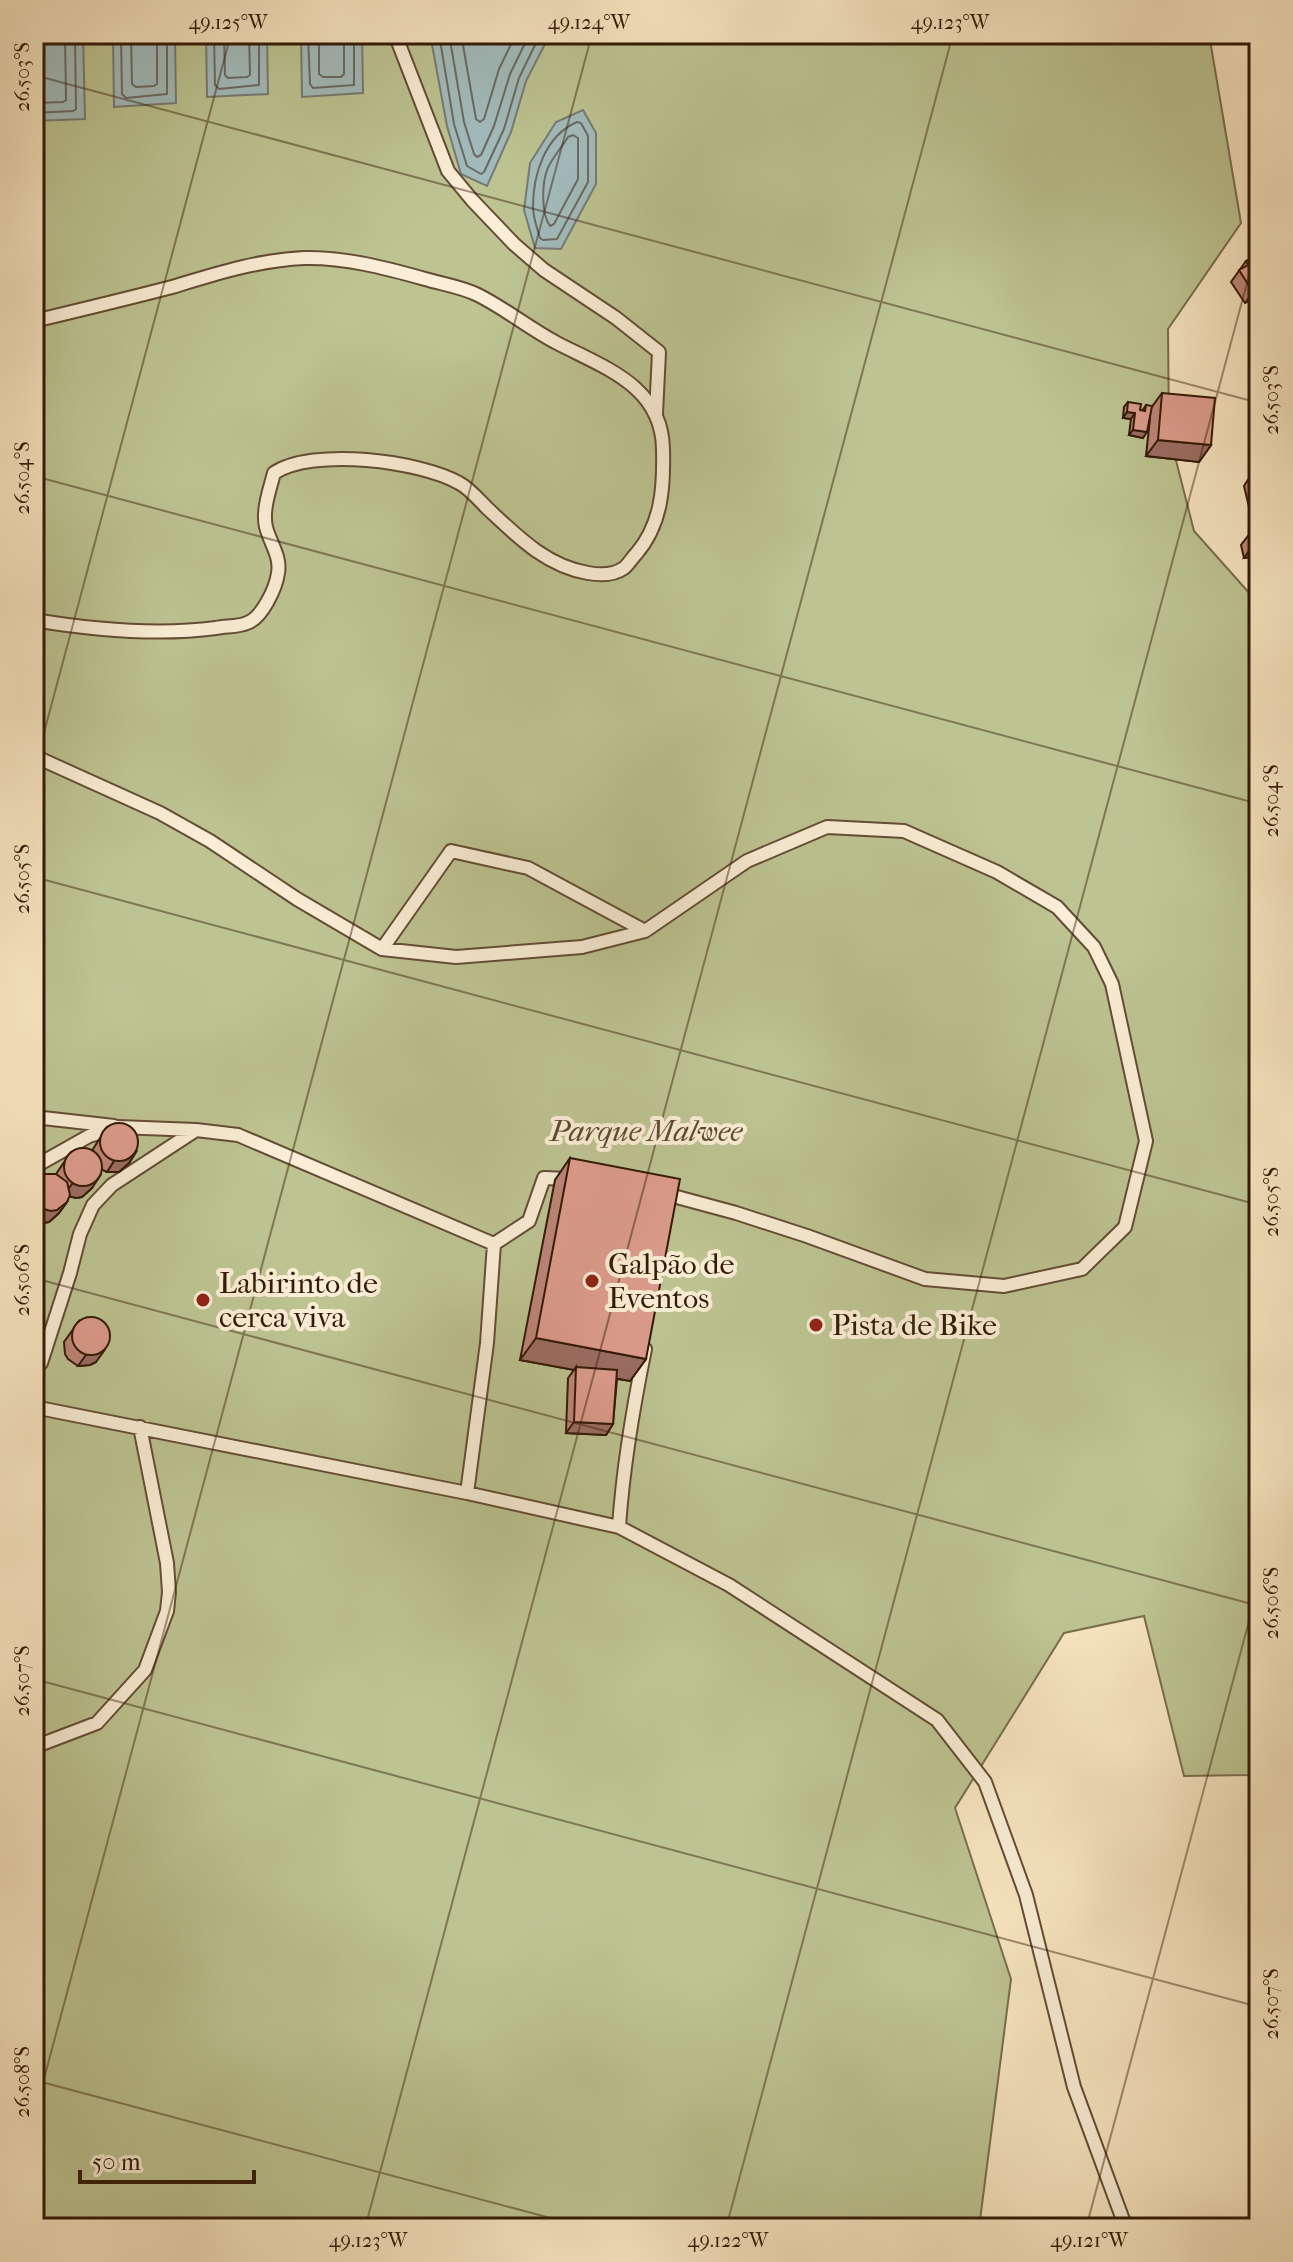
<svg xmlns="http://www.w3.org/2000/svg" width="1293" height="2262" font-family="'IM FELL French Canon',serif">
	<rect width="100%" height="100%" fill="#f7e5c0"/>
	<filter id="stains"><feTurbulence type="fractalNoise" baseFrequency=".0025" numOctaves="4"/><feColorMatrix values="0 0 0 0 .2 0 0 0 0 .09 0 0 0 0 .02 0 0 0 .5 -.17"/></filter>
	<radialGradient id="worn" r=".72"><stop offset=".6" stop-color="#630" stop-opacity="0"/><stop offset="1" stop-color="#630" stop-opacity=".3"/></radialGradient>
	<path fill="#bdc492" stroke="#786e4c" stroke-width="2" d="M34 34H1209L1241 223 1168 329 1169 433 1194 531 1259 604V1754L1249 1775 1184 1776 1144 1616 1064 1633 955 1808 1011 1979 979 2228H34Z"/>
	<path fill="#a2bcbd" stroke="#767b74" stroke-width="2" d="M34 34H83L85 119 34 121Z
		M113 34H175L176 103 114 107Z
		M206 34H267L268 94 207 97Z
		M301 34H362L363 93 302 97Z
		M430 34H545L546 42 526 81 511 132 487 186 461 174 447 126Z
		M583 110 596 133V184L561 249 535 248 524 210 530 163 556 122Z"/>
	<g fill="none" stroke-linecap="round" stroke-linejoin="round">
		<path stroke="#6a6a62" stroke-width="2" d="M121 34 122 94 126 98 167 94V34
			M131 34 132 84 136 87 154 86 157 84V34
			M214 34 215 85 219 89 259 85V34
			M224 34 225 75 228 78 247 77 250 75 249 34
			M308 34 310 84 313 88 354 85V34
			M319 34V74L323 77H341L344 74V34
			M439 34 454 124 467 166 481 174 484 172 504 129 519 78 537 41 538 34
			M449 34 464 122 474 154 477 157 481 155 494 126 510 74 527 39 528 34
			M461 34 476 119 480 122 484 119 499 69 516 34
			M34 103 63 102 66 100 65 34
			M34 113 73 111 76 109 75 34
			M577 122 581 123 588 136V182L557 239 543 240 540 238C537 228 533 217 533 207 533 174 545 136 577 122Z
			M573 135 578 138V179L554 224 550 226C541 214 542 184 547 170 551 159 562 147 568 137Z"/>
		<g stroke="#644c34" stroke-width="16">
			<path id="service" d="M395 34 448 171 472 200 514 244 544 270 616 318 659 352 656 414
				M34 321C80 310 126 299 172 287 215 274 258 260 304 258 344 257 386 268 425 279 442 284 462 287 478 295 506 309 530 329 557 343 605 368 662 386 663 449 664 487 662 524 636 554 632 558 628 565 624 568 614 575 599 575 588 573 546 566 517 536 487 508 479 500 469 488 459 483 420 461 313 447 274 473 270 489 262 510 266 527 270 543 281 556 278 573 276 588 262 618 247 623 238 627 226 626 216 628 156 636 94 630 34 620
				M34 756 160 813 210 841 297 899 382 949 456 957 582 947 645 931 747 861 827 827 904 831 997 872 1057 907 1094 947 1112 984 1146 1141 1125 1227 1082 1269 1004 1286 925 1279 807 1236 736 1213 662 1193
				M382 949 451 851 528 868 645 931
				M34 1117 114 1126
				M34 1167 89 1136 118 1127 196 1130
				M494 1244 529 1221 544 1178 569 1179
				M34 1369 41 1363 70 1273 80 1234 93 1205 112 1185 196 1130 238 1135 494 1244 487 1343 467 1493
				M34 1407 467 1493 619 1527C623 1467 633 1408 645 1349
				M619 1527 729 1585 937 1720 985 1782 1026 1895 1074 2087 1126 2228
				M34 1747 97 1723 145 1670 167 1611 169 1592 167 1563 140 1427"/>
		</g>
		<use href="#service" stroke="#faeed6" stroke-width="12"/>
	</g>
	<path fill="#be8679" stroke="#331906" stroke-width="2" d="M1259 255V299L1256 301 1254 298 1245 303 1231 282 1246 261Z
		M1162 393 1211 445 1199 462 1146 456 1150 418 1143 438 1129 435 1131 419 1123 418 1124 407 1128 402 1140 410 1142 411 1146 405 1151 408Z
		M1255 469H1259V574L1255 576 1251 557 1244 558 1241 545 1254 528 1244 486Z
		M107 1127 136 1152 129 1163 119 1172H107L101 1169 92 1188 82 1197 76 1198 69 1196 67 1202 59 1213 49 1222 43 1223 34 1220V1183L56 1174 71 1152H93V1149Z
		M570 1158 646 1359 630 1381 617 1379 613 1424 606 1435 566 1433 568 1378 574 1370 520 1360 555 1180Z
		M79 1321 96 1362 90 1365 78 1366 68 1359 65 1354 64 1342Z"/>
	<path fill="#9b6d63" stroke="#331906" stroke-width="2" d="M1259 289V292L1254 298 1245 303 1253 292Z
		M1127 412 1135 413 1131 419 1123 418Z
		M1133 430 1147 432 1143 438 1129 435Z
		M1158 440 1211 445 1199 462 1146 456Z
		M1256 541H1259V546L1251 557 1244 558Z
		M136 1152 129 1163 119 1172H107L114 1161Z
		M100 1176 92 1188 82 1197 76 1198 64 1195 72 1184Z
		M67 1202 59 1213 49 1222 43 1223 34 1220V1217L40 1208Z
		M536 1338 646 1359 630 1381 576 1371V1367L574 1370 520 1360Z
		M104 1351 96 1362 90 1365 78 1366 86 1355Z
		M574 1422 613 1424 606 1435 566 1433Z"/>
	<path fill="#dd9c8d" stroke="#331906" stroke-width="2" d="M1259 255V289L1253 292 1239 270 1248 265 1246 261Z
		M1162 393 1215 398 1211 445 1158 440Z
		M1128 402 1141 404 1140 410 1145 411 1146 405 1152 406 1147 432 1133 430 1135 413 1127 412Z
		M1255 469H1259V484Z
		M1259 527V541H1256L1253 528Z
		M100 1142a19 19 0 1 1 38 0a19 19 0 1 1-38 0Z
		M64 1167a19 19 0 1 1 38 0a19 19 0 1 1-38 0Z
		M570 1158 680 1179 646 1359 536 1338Z
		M43 1174H56L67 1182 70 1195 67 1202 57 1210 51 1211 40 1208 34 1202V1183L38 1177Z
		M72 1336a19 19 0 1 1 38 0a19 19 0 1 1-38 0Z
		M576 1367 617 1370 613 1424 574 1422Z"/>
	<path fill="none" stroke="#331906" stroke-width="2" stroke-opacity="0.45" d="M34 75 1259 403M34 476 1259 804M34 770 231 34M34 877 1259 1205M34 1278 1259 1606M34 1679 1259 2007M34 2080 588 2228M34 2116 592 34M365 2228 953 34M726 2228 1259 238M1086 2228 1259 1584"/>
	<g fill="#8f2418" stroke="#faeed6" stroke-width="3">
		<circle cx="592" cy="1281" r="8"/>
		<circle cx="203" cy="1300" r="8"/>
		<circle cx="816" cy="1325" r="8"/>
	</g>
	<g text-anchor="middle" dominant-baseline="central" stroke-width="8" stroke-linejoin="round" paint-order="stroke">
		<g font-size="30" font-style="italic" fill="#5c4c30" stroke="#faeed6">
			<text x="646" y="1131">Parque Malwee</text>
		</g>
		<g font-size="30" fill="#331906" stroke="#faeed6" text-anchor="start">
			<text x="608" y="1264">Galpão de<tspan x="608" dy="34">Eventos</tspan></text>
			<text x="219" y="1283">Labirinto de<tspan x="219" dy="34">cerca viva</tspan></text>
			<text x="832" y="1325">Pista de Bike</text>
		</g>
	</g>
	<rect width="1293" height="2262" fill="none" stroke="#f7e5c0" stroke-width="88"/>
	<path d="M80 2170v12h174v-12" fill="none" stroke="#331906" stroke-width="4"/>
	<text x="92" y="2170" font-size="24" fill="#331906" stroke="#faeed6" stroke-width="6" paint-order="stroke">50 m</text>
	<rect x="44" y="44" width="1205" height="2174" fill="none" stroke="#331906" stroke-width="3"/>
	<g font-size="20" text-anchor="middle" fill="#331906">
		<text x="228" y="29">49.125°W</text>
		<text x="589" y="29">49.124°W</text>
		<text x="950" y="29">49.123°W</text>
		<text transform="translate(22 77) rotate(-90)" y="7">26.503°S</text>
		<text transform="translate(1271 400) rotate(-90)" y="7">26.503°S</text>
		<text transform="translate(22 478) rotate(-90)" y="7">26.504°S</text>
		<text transform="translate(1271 801) rotate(-90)" y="7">26.504°S</text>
		<text transform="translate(22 879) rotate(-90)" y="7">26.505°S</text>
		<text transform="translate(1271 1202) rotate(-90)" y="7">26.505°S</text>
		<text transform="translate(22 1280) rotate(-90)" y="7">26.506°S</text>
		<text transform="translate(1271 1603) rotate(-90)" y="7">26.506°S</text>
		<text transform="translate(22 1681) rotate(-90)" y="7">26.507°S</text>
		<text transform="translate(1271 2004) rotate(-90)" y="7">26.507°S</text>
		<text transform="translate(22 2082) rotate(-90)" y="7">26.508°S</text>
		<text x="368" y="2247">49.123°W</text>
		<text x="728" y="2247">49.122°W</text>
		<text x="1089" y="2247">49.121°W</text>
	</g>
	<rect width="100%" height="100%" filter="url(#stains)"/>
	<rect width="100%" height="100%" fill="url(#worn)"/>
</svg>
